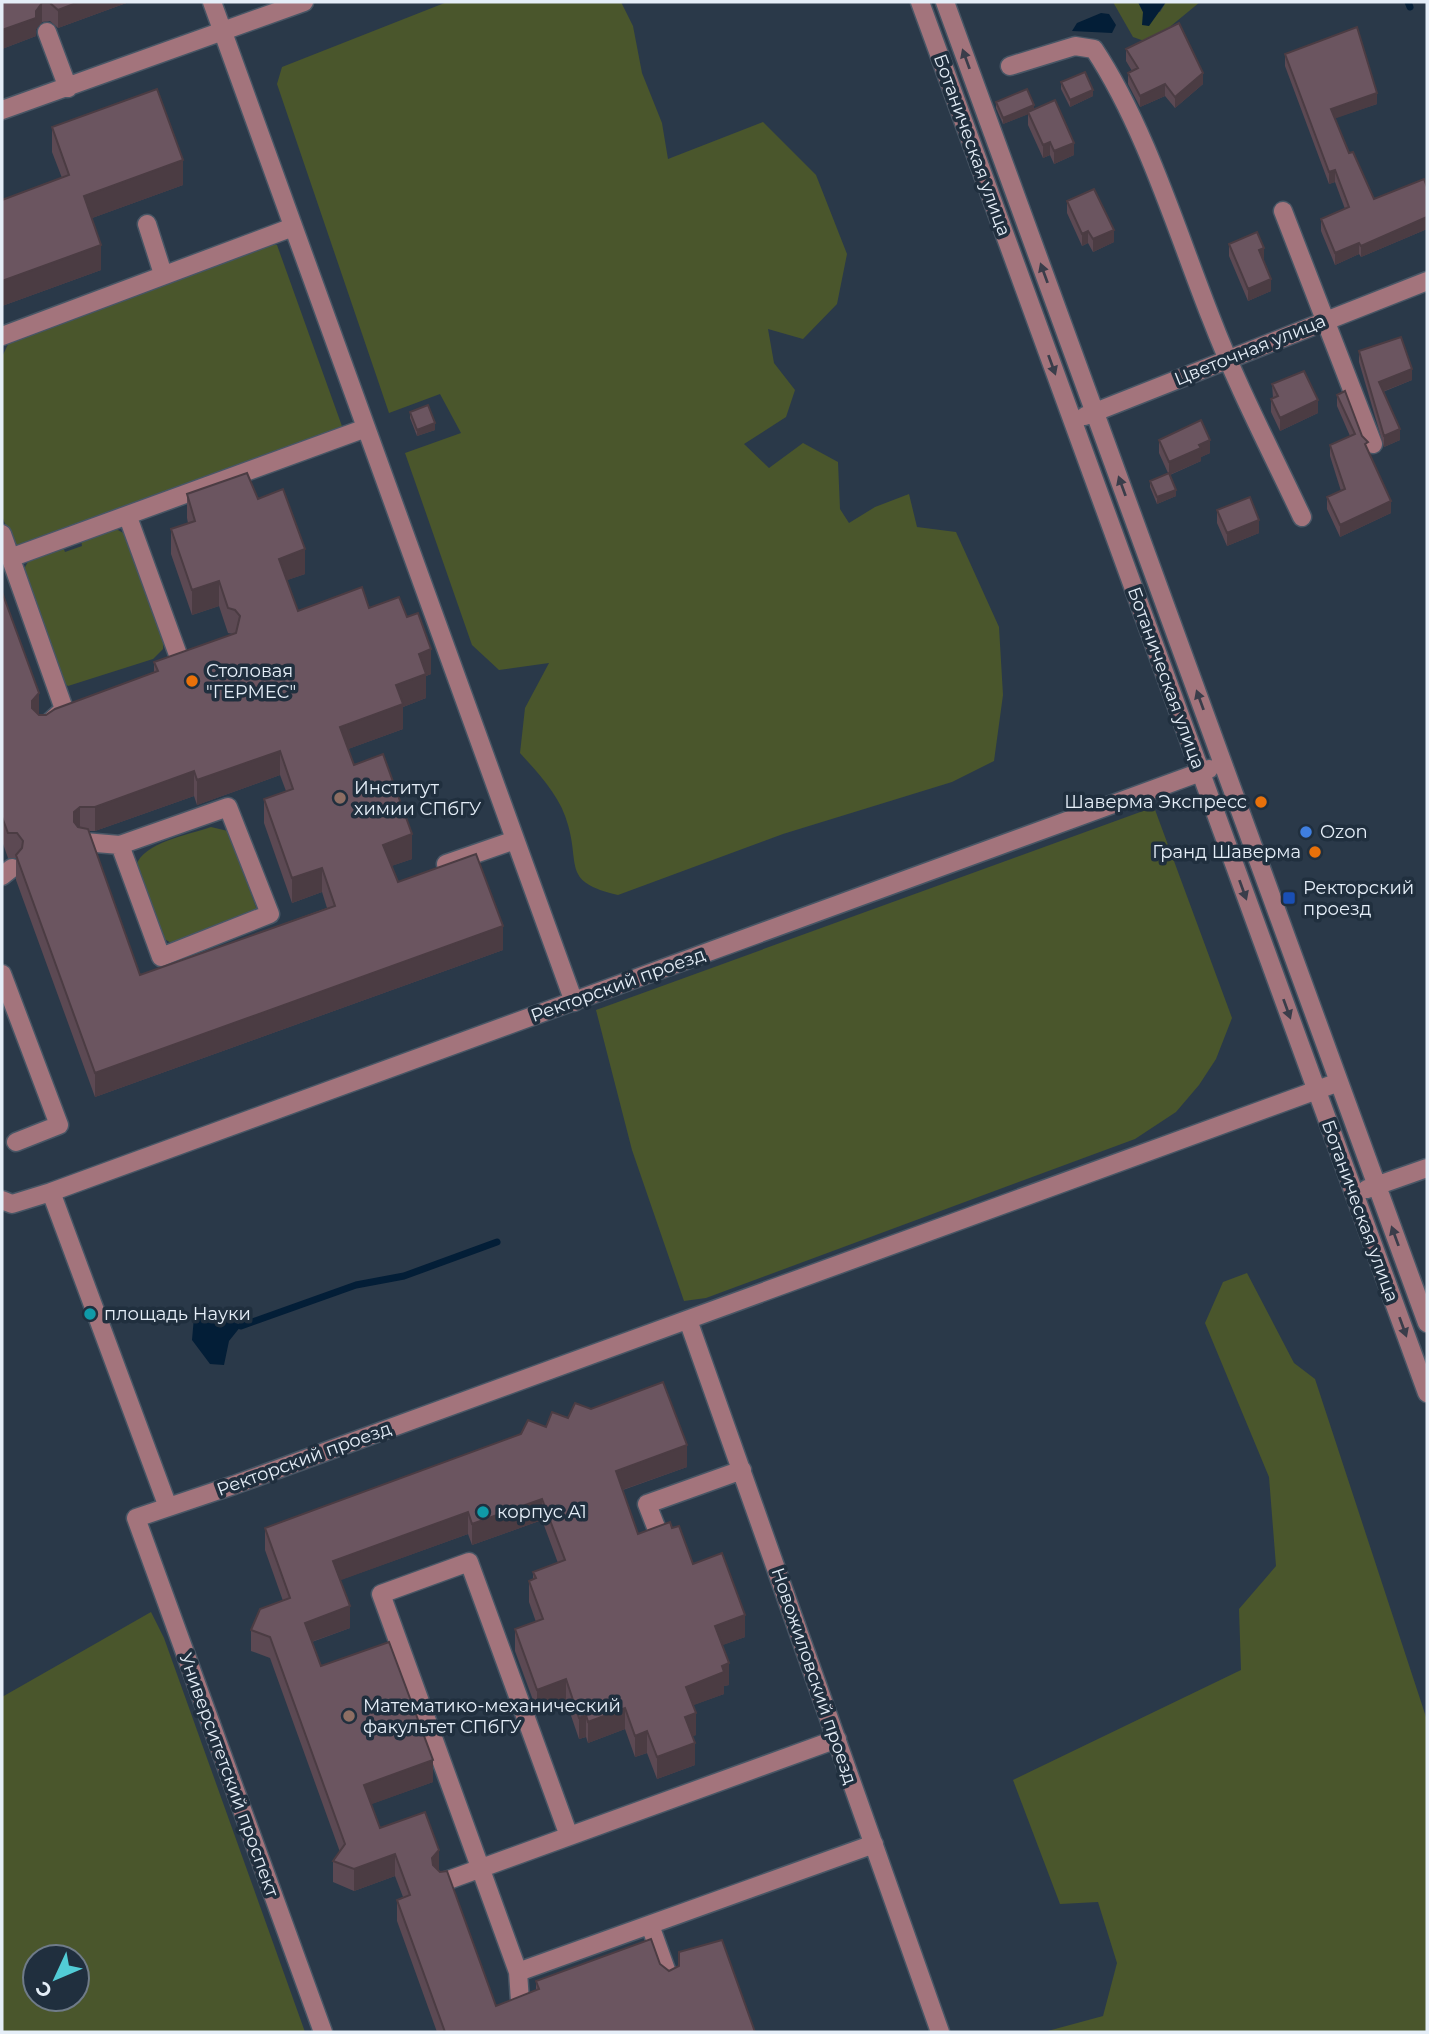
<svg xmlns="http://www.w3.org/2000/svg" width="1429" height="2034" font-family="Montserrat,sans-serif">
	<rect width="100%" height="100%" fill="#2a3949"/>
	<path fill="#4a562c" fill-rule="evenodd" d="M447 2H621L633 26 642 73 662 123 668 159 763 122 816 175 847 254 837 304 803 339 768 329 774 363 795 390 786 417 744 444 769 468 803 443 838 462 840 509 849 523 875 507 909 494 917 527 956 532 999 627 1003 695 994 761 952 782 783 834 618 895C562 882 580 866 568 825 561 797 539 774 520 753L525 708 549 663 499 670 472 645 405 453 461 433 440 394 389 413 277 84 282 67Z
		M1113 2H1138L1143 12H1160L1166 2H1200L1160 35 1147 42 1133 37Z
		M272 245H277L343 429 17 546 13 544 2 516V357L10 340Z
		M116 529 127 535 164 633 163 649 153 659 68 686 62 682 24 569 29 560 63 547 65 552 82 546 81 540Z
		M1154 807 1232 1018 1216 1059 1199 1085 1176 1112 1135 1139 706 1298 684 1301 632 1150 596 1010Z
		M211 827 228 831 257 910 173 944 161 937 136 866C143 842 189 835 211 827Z
		M1247 1273 1294 1363 1315 1379 1427 1720V2032H1044L1103 2016 1117 1963 1098 1902 1060 1904 1013 1780 1241 1670 1239 1609 1276 1566 1269 1477 1205 1323 1223 1282Z
		M151 1612 164 1638 305 2032H2V1697ZM35 1957H77V1999H35Z"/>
	<path fill="#031e37" d="M1138 2H1166L1149 26 1142 25 1143 12Z
		M1101 13 1109 14 1116 25 1112 33 1072 31 1077 23Z
		M212 1315 230 1318 241 1326 229 1341 224 1365 210 1364 192 1340 194 1317Z"/>
	<g fill="none" stroke-linecap="round" stroke-linejoin="round">
		<path stroke="#031e37" stroke-width="7" d="M1408 2 1410 7
			M241 1326 356 1285 404 1276 497 1242"/>
		<g stroke="#485665" stroke-width="21">
			<path id="minor" d="M212 2 574 1002
				M920 2 1427 1393
				M945 2 1427 1323
				M47 32 68 88
				M1010 66 1075 46 1094 49C1145 126 1177 232 1211 318 1237 386 1271 451 1302 517
				M2 110 304 2
				M1283 211 1373 444
				M147 224 163 274
				M2 336 293 227
				M1085 416 1427 281
				M128 517 181 663
				M2 534 64 709 49 723
				M10 558 366 428
				M84 842 120 845 228 807 270 914 161 957 120 845
				M446 864 515 840
				M2 876 12 868
				M2 974 59 1125 16 1142
				M1367 1189 1427 1168
				M51 1192 168 1507
				M2 1200 12 1204 51 1192 1209 769
				M688 1320 940 2032
				M656 1527 647 1504 742 1470
				M443 1882 837 1739
				M650 1925 670 1981
				M518 1972 874 1844
				M520 2001 518 1972 381 1594 469 1562 569 1836
				M323 2032 136 1518 234 1485 1339 1082"/>
		</g>
		<use href="#minor" stroke="#a3747c" stroke-width="18"/>
	</g>
	<path fill="#5c4953" fill-rule="evenodd" d="M2 2H129L58 28 50 21 42 22 36 29V36L2 49Z
		M1126 49 1203 84 1175 108 1165 96 1140 107 1128 84V73L1132 71 1126 61Z
		M1285 54 1377 104 1335 118 1349 153 1374 199 1427 187V229L1361 257 1359 254 1335 265 1321 231V219L1345 209 1335 182 1329 184 1285 66Z
		M1061 82 1093 96 1070 107 1061 89Z
		M996 102 1034 110 1074 155 1054 164 1050 155 1043 158 1028 125V114L1003 124 996 108Z
		M52 127 183 185 92 218 101 270 2 306V200L62 178 52 152Z
		M1067 201 1114 242 1093 252 1088 243 1082 246 1067 213Z
		M1229 244 1264 261 1271 291 1248 301 1229 256Z
		M1359 351 1412 380 1383 392 1400 440 1384 447 1359 362Z
		M1272 384 1318 413 1280 431 1271 412V399L1273 398Z
		M1337 395 1368 452 1391 513 1340 537 1327 509V497L1341 491 1330 456V445L1350 436 1337 406Z
		M410 412 435 430 417 436 410 418Z
		M1159 440 1210 453 1201 457V461L1170 475 1176 496 1157 504 1150 487V481L1168 473 1159 453Z
		M187 494 258 499 305 574 287 580 298 611 369 608 407 617 431 674 426 676V698L403 707V729L348 749 354 765 412 859 391 866 398 882 503 950 95 1097 16 880V858H8L2 841V592L39 715H46L154 673V662L233 634 228 633 219 606 192 615 171 554V529L188 523 187 518ZM280 775 286 791 264 799V823L292 903 322 892 327 908 140 975 89 831H95L194 796 197 805Z
		M1217 510 1259 533 1227 546 1217 523Z
		M546 1427 687 1467 623 1490 638 1534 672 1528 693 1564 745 1637 722 1645 729 1685 724 1686V1694L693 1705 696 1735 692 1736 695 1765 657 1779 647 1753 635 1757 625 1729 588 1743 586 1737 579 1739 566 1701 537 1711 515 1651V1629L536 1622 529 1602V1581L533 1579V1572L558 1563 542 1520 472 1545 468 1534 340 1580 350 1628 312 1642 321 1666 433 1782 371 1804 380 1828 439 1870 496 2006 536 1991V1981L660 1964 755 2032H437L397 1921V1900L403 1897 395 1876 354 1891 333 1882V1861L340 1852 270 1658 251 1651V1630L283 1601 265 1550V1528Z"/>
	<path fill="#4b3c43" d="M79 2H129L58 28V10Z
		M42 3V22L36 29V36L2 49V30L36 11Z
		M1203 73V84L1175 108V97Z
		M1165 84V96L1140 107V96Z
		M1093 90V96L1070 107V100Z
		M1377 93V104L1331 120V109Z
		M1034 105V112L1003 124V118Z
		M1050 142V155L1043 158V145Z
		M1074 143V155L1054 164V151Z
		M183 160V185L84 221V196Z
		M1335 170V182L1329 184V172Z
		M1427 217V229L1361 257V246Z
		M1114 230V242L1093 252V239Z
		M1088 231V243L1082 246V234Z
		M1359 243V254L1335 265V253Z
		M101 245V270L2 306V281Z
		M1264 248V261L1259 263V250Z
		M1271 279V291L1248 301V289Z
		M1412 369V380L1379 393V382Z
		M1318 400V413L1280 431V418Z
		M435 423V430L417 436V430Z
		M1400 429V440L1384 447V436Z
		M1210 440V453L1201 457V461L1169 475V462L1199 445Z
		M1176 490V496L1157 504V497Z
		M1391 501V513L1340 537V525Z
		M1259 520V533L1227 546V533Z
		M305 549V574L279 583V559Z
		M219 581V606L192 615V590Z
		M431 649V674L426 676V698L403 707V729L340 752V727L396 685 419 654Z
		M39 693V718L32 725V701Z
		M280 751V775L197 805V780Z
		M194 771V796L95 831V807Z
		M80 807V831L74 822V812Z
		M412 834V859L383 869V845Z
		M322 868V892L292 903V878Z
		M503 926V950L95 1097V1073Z
		M687 1445V1467L616 1492V1471Z
		M542 1499V1520L472 1545V1524Z
		M468 1512V1534L333 1583V1561Z
		M350 1606V1628L305 1644V1623Z
		M745 1615V1637L715 1648V1626Z
		M729 1663V1685L724 1686V1694L686 1708V1687L722 1666Z
		M566 1679V1701L537 1711V1690Z
		M625 1708V1729L588 1743V1722Z
		M696 1713V1735L685 1739V1717Z
		M586 1715V1737L579 1739V1718Z
		M647 1731V1753L635 1757V1736Z
		M695 1743V1765L657 1779V1757Z
		M433 1760V1782L364 1807V1785Z
		M439 1850V1871L432 1879V1858Z
		M395 1854V1876L354 1891V1869Z"/>
	<path fill="#6b5560" stroke="#4b3c43" stroke-width="2" fill-rule="evenodd" d="M2 2H79L58 10 50 3H42L36 11V18L2 30Z
		M1179 23 1203 73 1175 97 1165 84 1140 96 1128 73 1138 68 1126 49Z
		M1357 27 1377 93 1331 109 1349 153 1353 152 1374 199 1424 179 1427 187V217L1361 246 1359 243 1335 253 1321 219 1349 207 1335 170 1329 172 1285 54Z
		M1085 72 1093 90 1070 100 1061 82Z
		M157 89 183 160 84 196 101 245 2 281V200L69 175 52 127Z
		M1027 89 1034 105 1003 118 996 102Z
		M1055 100 1074 143 1054 151 1050 142 1043 145 1028 112Z
		M1094 189 1114 230 1093 239 1088 231 1082 234 1067 201Z
		M1257 232 1264 248 1259 250 1271 279 1248 289 1229 244Z
		M1401 337 1412 369 1379 382 1400 429 1384 436 1359 351Z
		M1304 371 1318 400 1280 418 1271 399 1278 396 1272 384Z
		M1345 391 1362 436 1368 442 1365 444 1391 501 1340 525 1327 497 1345 489 1330 445 1355 434 1337 395Z
		M428 405 435 423 417 430 410 412Z
		M1201 420 1210 440 1199 445 1201 448 1169 462 1159 440Z
		M247 473 258 499 283 489 305 549 279 559 298 611 362 587 369 608 399 597 407 617 418 613 431 649 419 654 426 674 396 685 403 704 340 727 354 765 383 754 412 834 383 845 398 882 476 854 503 926 95 1073 16 855 22 848 23 841 17 833H8L2 817V592L39 693 32 701V708L39 715H46L55 709 158 671 154 662 236 633 240 616 235 610 228 608 219 581 192 590 171 529 195 521 187 494ZM280 751 293 789 264 799 292 878 322 868 335 906 140 975 88 829 78 827 74 822V812L80 807H95L194 771 197 780Z
		M1169 473 1176 490 1157 497 1150 481Z
		M1250 497 1259 520 1227 533 1217 510Z
		M663 1382 687 1445 616 1471 638 1534 670 1522 672 1528 679 1526 693 1564 722 1553 745 1615 715 1626 729 1663 722 1666 724 1672 686 1687 696 1713 685 1717 695 1743 657 1757 647 1731 635 1736 625 1708 588 1722 586 1715 579 1718 566 1679 537 1690 515 1629 543 1619 529 1581 536 1578 533 1572 565 1560 542 1499 472 1524 468 1512 333 1561 350 1606 305 1623 321 1666 389 1642 433 1760 364 1785 380 1828 425 1812 439 1850 432 1858 433 1865 440 1872 447 1871 496 2006 539 1989 536 1981 651 1939 660 1964 669 1971 679 1966V1952L722 1940 755 2032H445L397 1900 410 1895 395 1854 354 1869 333 1861 345 1844 270 1637 251 1630 260 1609 290 1598 265 1528 521 1434 528 1420 546 1427 552 1412 568 1418 575 1403 591 1409Z"/>
	<defs><path id="oneway-solid" d="M-6-.8H1V-3.2L6.5 0L1 3.2V.8H-6Z" transform="scale(1.75)"/></defs>
	<g fill="#3a3d4a">
		<use href="#oneway-solid" transform="translate(966 59) rotate(-110)"/>
		<use href="#oneway-solid" transform="translate(1044 273) rotate(-110)"/>
		<use href="#oneway-solid" transform="translate(1052 365) rotate(70)"/>
		<use href="#oneway-solid" transform="translate(1122 486) rotate(-110)"/>
		<use href="#oneway-solid" transform="translate(1200 700) rotate(-110)"/>
		<use href="#oneway-solid" transform="translate(1243 890) rotate(70)"/>
		<use href="#oneway-solid" transform="translate(1287 1009) rotate(70)"/>
		<use href="#oneway-solid" transform="translate(1395 1236) rotate(-110)"/>
		<use href="#oneway-solid" transform="translate(1403 1327) rotate(70)"/>
	</g>
	<g fill="#e8710a" stroke="#202f3e" stroke-width="2.5">
		<circle cx="192" cy="681" r="7"/>
		<circle cx="1261" cy="802" r="7"/>
		<circle cx="1315" cy="852" r="7"/>
	</g>
	<g fill="#8d6e63" stroke="#202f3e" stroke-width="2.5">
		<circle cx="340" cy="798" r="7"/>
		<circle cx="349" cy="1716" r="7"/>
	</g>
	<circle fill="#3f7fe0" stroke="#202f3e" stroke-width="2.5" cx="1306" cy="832" r="7"/>
	<rect fill="#1a4fb4" stroke="#202f3e" stroke-width="2.5" x="1282" y="891" width="14" height="14" rx="3.5"/>
	<g fill="#0f9aa8" stroke="#202f3e" stroke-width="2.5">
		<circle cx="90" cy="1314" r="7"/>
		<circle cx="483" cy="1512" r="7"/>
	</g>
	<g text-anchor="middle" dominant-baseline="central" stroke-width="7" stroke-linejoin="round" paint-order="stroke">
		<g font-size="18" fill="#e5eef8" stroke="#202f3e">
			<text transform="translate(972 145) rotate(70)">Ботаническая улица</text>
			<text transform="translate(1250 350) rotate(-22)">Цветочная улица</text>
			<text transform="translate(1166 678) rotate(70)">Ботаническая улица</text>
			<text transform="translate(618 985) rotate(-20)">Ректорский проезд</text>
			<text transform="translate(1360 1211) rotate(70)">Ботаническая улица</text>
			<text transform="translate(304 1459) rotate(-20)">Ректорский проезд</text>
			<text transform="translate(814 1676) rotate(71)">Новожиловский проезд</text>
			<text transform="translate(229 1775) rotate(70)">Университетский проспект</text>
		</g>
		<g font-size="18" fill="#e5eef8" stroke="#202f3e" text-anchor="start">
			<text x="206" y="671">Столовая<tspan x="206" dy="21">"ГЕРМЕС"</tspan></text>
			<text x="354" y="788">Институт<tspan x="354" dy="21">химии СПбГУ</tspan></text>
			<text x="1247" y="802" text-anchor="end">Шаверма Экспресс</text>
			<text x="1320" y="832">Ozon</text>
			<text x="1301" y="852" text-anchor="end">Гранд Шаверма</text>
			<text x="1303" y="888">Ректорский<tspan x="1303" dy="21">проезд</tspan></text>
			<text x="104" y="1314">площадь Науки</text>
			<text x="497" y="1512">корпус А1</text>
			<text x="363" y="1706">Математико-механический<tspan x="363" dy="21">факультет СПбГУ</tspan></text>
		</g>
	</g>
	<rect width="1429" height="2034" fill="none" stroke="#e5eef8" stroke-width="7"/>
	<g transform="translate(56 1978) rotate(226)"><circle r="33" fill="#202f3e" stroke="#6f7b88" stroke-width="2"/>
	<path d="M0-5L12 26L0 18L-12 26Z" fill="#52ccd6"/>
	<text y="-10" font-size="19" font-weight="bold" text-anchor="middle" fill="#e5eef8">С</text>
	</g>
</svg>
